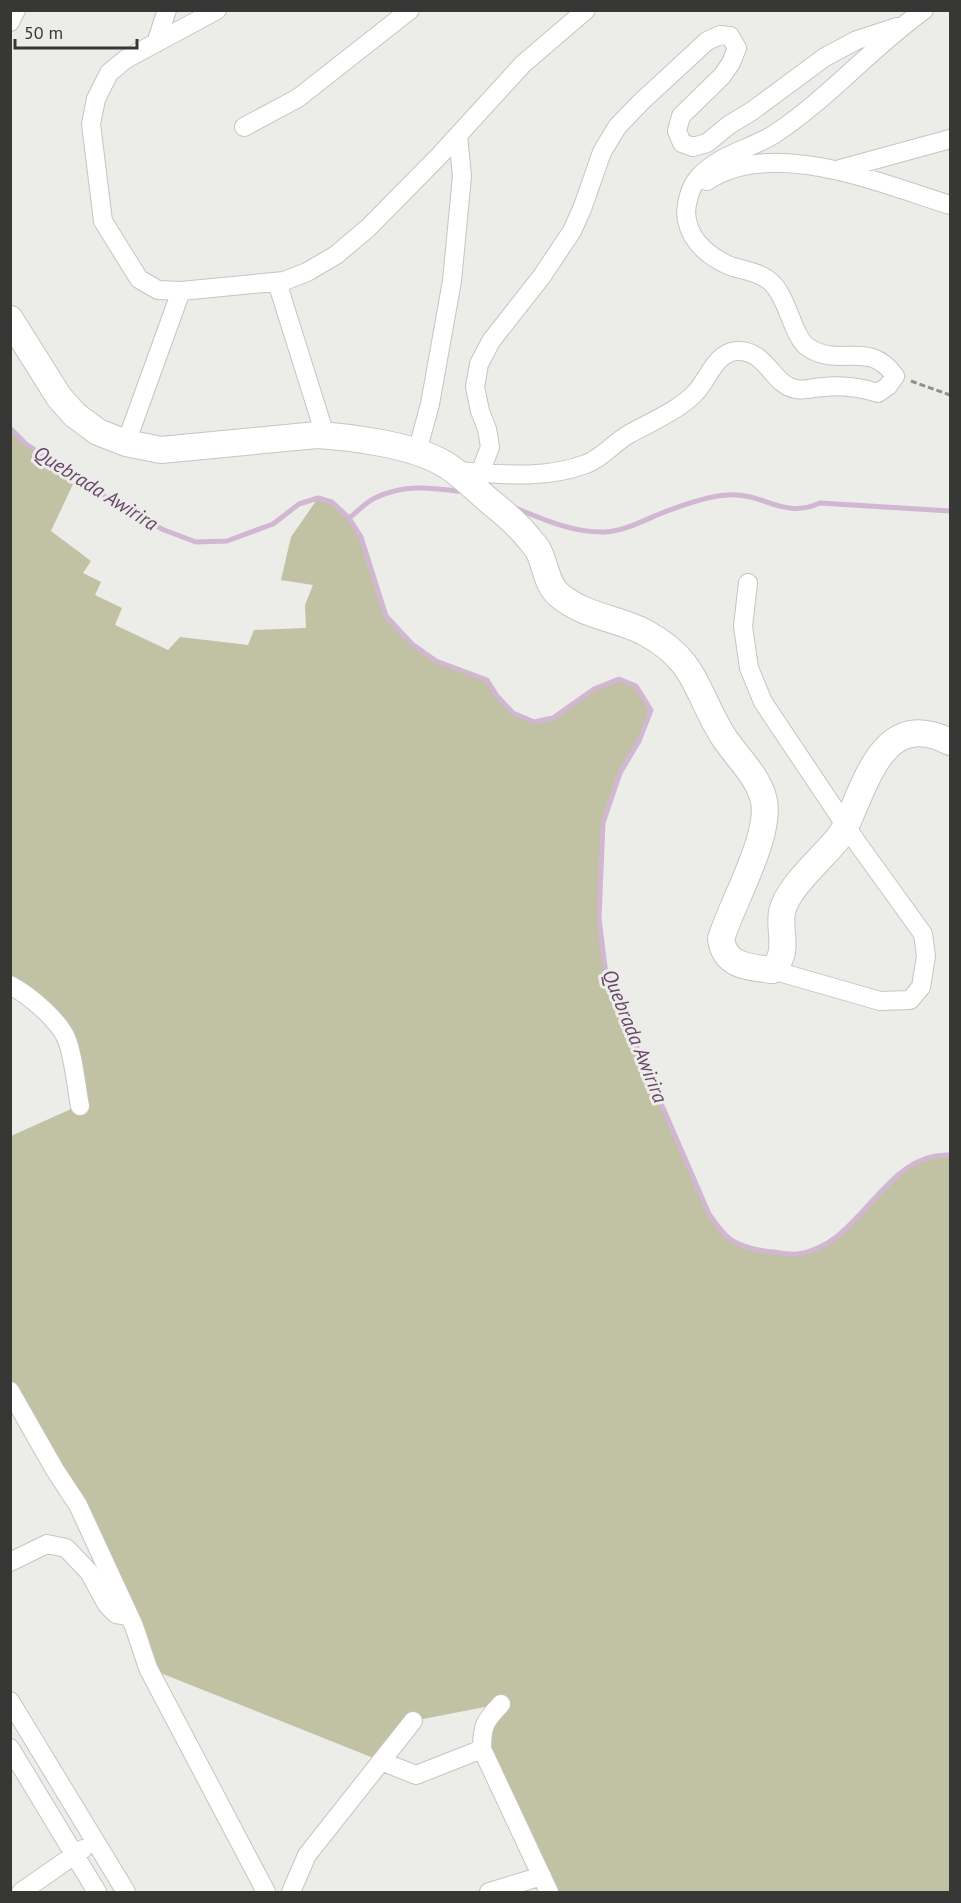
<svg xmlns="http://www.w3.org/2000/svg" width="961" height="1903" font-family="'PT Sans',sans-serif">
	<rect width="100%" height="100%" fill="#ecece8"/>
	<path fill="#c1c1a4" d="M10 428 26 444 73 484 51 531 91 561 83 573 101 582 95 595 122 608 115 625 168 650 180 637 248 645 254 630 306 628 305 605 313 585 281 580 291 537 318 498 332 502 349 518 361 537 386 616 412 644 436 661 487 680 497 696 513 713 534 722 553 718 594 689 618 679 636 686 651 710 639 741 620 773 603 823 599 918 605 967 618 1004 709 1214C715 1222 722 1233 730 1239 740 1247 760 1251 774 1252 781 1253 789 1255 797 1254 861 1248 884 1151 950 1155V1892H549L482 1749 500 1704 413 1721 381 1761 148 1668 134 1626 11 1391V1136L80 1105 67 1039 11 985Z"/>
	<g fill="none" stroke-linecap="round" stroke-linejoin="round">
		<path stroke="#d1b7d1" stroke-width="5" d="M10 428 26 444 124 509 164 530 196 542 227 541 273 524 299 504 318 498 332 502 349 518 361 537 386 616 412 644 436 661 487 680 497 696 513 713 534 722 553 718 594 689 619 679 636 686 651 710 639 741 620 773 603 823 599 918 605 967 618 1004 709 1214C715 1222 722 1233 730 1239 741 1247 760 1251 774 1252 781 1253 789 1255 797 1254 860 1248 884 1151 950 1155
			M513 507C542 519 573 533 605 532 623 531 641 522 657 515 677 507 706 496 727 495 764 492 783 520 820 503L950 511
			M349 518C357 512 366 502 375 498 404 483 435 488 465 492"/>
		<g stroke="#c5c5c1" stroke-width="20">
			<path id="street" d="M217 10 126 59 109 73 96 99 91 124 103 221 139 279 158 290 181 291 284 281 307 272 336 255 368 228 439 156 523 64 586 10
				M10 22 16 10
				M156 43 167 10
				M244 127 298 98 410 10
				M837 170 950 139
				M707 181C773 137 882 184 950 205
				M277 282 325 435
				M126 443 181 291
				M417 452 430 404 452 281 462 176 458 135
				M455 471C498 474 544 480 586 464 603 458 615 441 631 433 651 422 681 409 696 392 708 379 716 352 737 351 766 349 773 386 796 389 805 391 816 387 824 387 843 385 859 387 878 393L888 386 895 376C869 339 841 368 809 348 791 337 789 294 767 279 757 272 744 270 733 267 712 259 691 243 687 220 684 208 690 187 698 178 718 155 748 150 773 135 828 99 871 48 924 10
				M480 473 490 447 487 429 480 411 475 387 479 364 491 341 542 276 572 231 582 209 602 152 617 127 641 102 707 41 720 35 730 36 737 48 731 63 722 76 681 116 677 131 682 143 693 147 707 143 729 125 752 111 825 57 857 40 897 27
				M748 583 743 626 749 668 763 702 856 841 923 934 926 956 921 987 910 1000 880 1001 772 970
				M10 985C29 995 60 1021 67 1040 74 1058 76 1086 80 1106
				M10 1391 55 1470 78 1505 134 1626 148 1668 266 1892
				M10 1562 47 1544 66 1548 89 1572 107 1605 116 1614 129 1616
				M10 1701 126 1892
				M501 1704C485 1721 482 1725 482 1749L549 1892
				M10 1748 97 1892
				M381 1761 416 1775 482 1749
				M21 1892 83 1849
				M291 1892 307 1855 413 1721
				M489 1892 542 1876"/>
		</g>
		<g stroke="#c5c5c1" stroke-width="28">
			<path id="secondary" d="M10 319 59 397 75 415 98 432 126 443 161 450 317 435C352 437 410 445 441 462 458 471 472 486 487 499 500 510 516 522 527 536 530 540 535 545 538 550 546 565 546 584 559 595 585 617 618 618 646 633 698 662 695 691 723 736 736 756 756 774 763 797 774 832 732 902 721 939 725 967 749 967 772 970 775 966 779 962 780 958 786 945 779 926 782 912 787 887 824 857 840 836 846 828 850 816 854 807 873 762 893 713 950 742"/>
		</g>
		<path stroke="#8f8f8c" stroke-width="3" stroke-dasharray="6 3" stroke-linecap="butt" d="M911 381 950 395"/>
		<use href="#street" stroke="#fff" stroke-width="18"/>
		<use href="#secondary" stroke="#fff" stroke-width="26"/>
	</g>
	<g text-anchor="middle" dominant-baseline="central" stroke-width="6" stroke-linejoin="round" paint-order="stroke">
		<g font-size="20" font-style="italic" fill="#6a456b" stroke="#ecece8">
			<text transform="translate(96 488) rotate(32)">Quebrada Awirira</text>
			<text transform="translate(635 1036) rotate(68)">Quebrada Awirira</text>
		</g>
	</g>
	<rect width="961" height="1903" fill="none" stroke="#373735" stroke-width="24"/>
	<path d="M15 39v9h122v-9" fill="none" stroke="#373735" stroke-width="3"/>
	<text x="24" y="39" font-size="18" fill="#373735" stroke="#ecece8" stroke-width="4.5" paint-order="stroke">50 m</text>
</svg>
